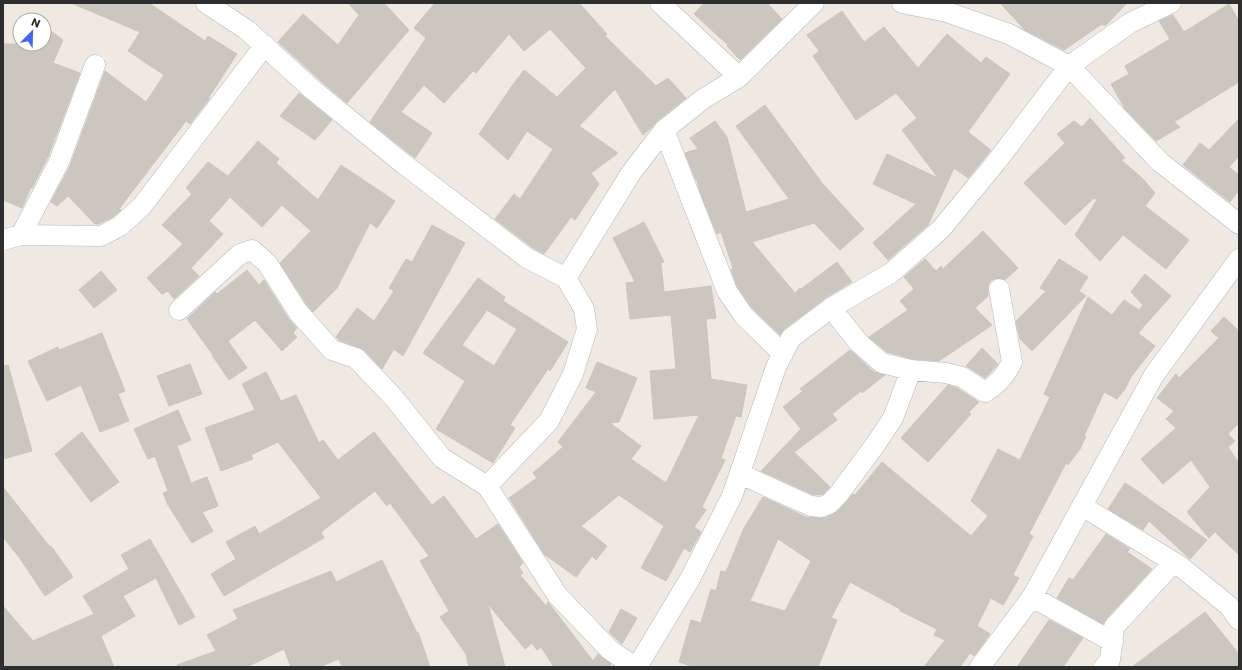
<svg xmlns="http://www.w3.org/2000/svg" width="1242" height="670" font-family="Poppins,sans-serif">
	<rect width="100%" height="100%" fill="#efe9e1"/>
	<path fill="#cbc7bf" stroke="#cbc5ba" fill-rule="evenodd" d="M71 3H149L205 41 208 36 237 54 209 97 210 98 190 124 186 121 119 209 121 210 113 217 98 224H95L68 196 57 206 51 202 70 166 105 71 146 102 164 75 128 51 140 32Z
		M348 3H384L409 30 347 103 321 81 278 42 303 14 338 45 359 15Z
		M435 3H579L607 34 605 36 656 86 668 78 686 98 657 121 650 129 643 135 615 89 579 126 618 153 591 173 599 184 575 220 571 217 544 254 533 248 495 219 514 194 520 199 553 149 527 131 508 160 479 134 512 86 524 70 557 97 586 68 550 29 524 51 509 34 476 73 473 71 444 103 424 85 401 112 432 133 415 158 370 122 426 38 414 28Z
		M704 3H767L782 19 740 60 727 46 728 45 694 14Z
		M1000 3H1127L1105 26 1102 24 1064 50 1025 30Z
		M1229 4 1239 21V82L1174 122 1180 127 1156 141 1125 109 1111 84 1129 74 1125 66 1170 39 1159 21 1173 15 1184 32Z
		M842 11 864 42 884 27 918 68 947 34 981 63 986 57 1010 74 968 132 991 150 968 178 954 168 928 225 888 260 873 243 916 204 873 184 887 154 938 178 902 130 917 118 896 93 856 120 813 56 819 51 807 35Z
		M44 26 63 40 53 63 80 73 48 157 32 188 31 187 22 208 3 200V44H20V43V44H44Z
		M299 93 332 120 315 140 280 116Z
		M765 105 822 183 864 229 840 250 814 223 752 242 795 293 800 288 801 289 837 262 852 282 824 299 784 329 780 335 753 309 737 286 731 270 733 268 721 232 717 234 700 192 697 180H696L685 153 698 149 690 138 715 121 727 137 746 212 789 199 736 126Z
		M1090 118 1125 158 1121 160 1142 178 1155 193 1145 206 1189 240 1166 269 1123 235 1100 261 1075 235 1097 200 1094 198 1065 225 1024 183 1065 143 1057 134 1074 121 1082 127Z
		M1239 119V156L1229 167 1239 175V190L1230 202 1183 165 1200 143 1209 150Z
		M258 141 279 159 276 163 318 200 341 165 395 201 377 228 370 223 337 288 313 312 307 305 280 263 311 231 282 205 262 227 230 197 209 221 223 234 191 268 199 276 174 299 168 291 162 294 147 278 183 244 162 225 192 194 186 188 208 162 228 176Z
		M644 222 664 262 661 263 664 292 711 286 716 318 706 319 711 379 747 385 741 417 736 416 721 458 725 460 702 507 706 510 694 527 701 532 690 552 684 548 666 581 641 568 664 526 619 495 581 526 607 546 596 560 592 556 576 577 544 554 509 498 537 478 533 473 563 447 558 442 596 392 586 388 597 362 637 378 619 422 610 423 641 446 631 459 666 483 699 415 654 419 650 371 676 369 671 315 630 319 626 283 635 282 613 238Z
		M432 225 465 243 403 356 394 349 382 369 364 350 339 340 336 337 357 308 374 321 394 291 389 288 406 259 412 262Z
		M983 231 1018 268 1005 280 997 278 991 280 988 285V296L975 308 992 325 939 361 913 359 887 352 869 337 908 310 900 301 914 289 904 277 925 259 936 271 941 266 943 269Z
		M1059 259 1088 277 1079 291 1086 296 1032 351 1020 339 1016 321 1046 291 1040 288Z
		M247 270 259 285 264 280 288 318 297 328 293 333 297 337 282 351 255 320 228 341 247 368 229 380 212 355H213L187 319 215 292 217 294Z
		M101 271 117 290 94 308 79 290Z
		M1145 274 1171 296 1138 333 1155 346 1131 377 1125 389 1117 399 1104 392 1084 436H1086L1080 449 1068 465 1066 463 1029 534 1033 536 1013 575 1019 578 1003 605 991 598 977 626 990 634 974 656 970 653 960 667H924L945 640 934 635 937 629 900 611V609L850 582 831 618 837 620 818 667H695L679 662 691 620 701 623 711 589 716 591 721 571 726 572 744 528 763 497 806 517 820 518H825L837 512 853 494 855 495 882 462 971 536 988 516 971 501 998 449 1020 460 1050 397 1044 394 1088 297 1112 315 1124 300 1139 310 1143 305 1131 292ZM778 539 811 561 785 611 750 601Z
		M478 278 505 297 503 301 568 342 550 371 548 369 510 425 515 428 493 463 436 429 465 381 423 353ZM487 310 517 329 494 366 462 345Z
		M1224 317 1239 331V423L1228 434 1235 441 1228 447 1239 463V555L1215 532 1209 538 1187 512 1210 487 1191 460 1163 484 1141 459 1176 428 1166 419 1174 411 1157 398 1176 374 1179 378 1219 338 1211 331Z
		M102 333 125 391 118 394 129 421 100 432 81 385 47 401 28 361 58 347 59 350Z
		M982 348 998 364 985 378 966 366Z
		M850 350 874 372 885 375 862 393 861 391 832 414 837 420 794 452 830 487 823 494 814 495 761 471 801 429 783 407 803 391 800 389Z
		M190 364 202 394 169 406 157 376Z
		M8 365 32 451 3 459V366Z
		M266 372 281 401 296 395 319 443 323 440 338 460 374 432 432 505 444 496 476 539 498 524 523 563 519 567 523 573 520 575 546 606 548 602 593 661 598 654 611 664 609 667H554L541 647 537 650 532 643 525 649 488 604 505 667H469L466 654 440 617 449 611 420 561 429 556 390 503 387 506 375 491 321 532 324 538 224 596 211 574 236 559 226 542 255 526 259 534 321 498 278 442 251 455 253 459 221 471 205 428 255 410 242 384Z
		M948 385 957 388 979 402 969 412 971 414 928 462 901 438Z
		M178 410 191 440 177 446 191 483 207 477 218 506 202 512 213 531 192 543 168 505 163 493 168 491 155 456 148 459 134 429Z
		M82 432 119 482 91 502 55 454Z
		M1125 483 1139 492 1207 540 1190 559 1149 521 1143 530 1108 509Z
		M3 487 50 547 51 546 73 577 45 596 19 557 3 537Z
		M1106 534 1130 549 1127 552 1152 569 1106 619 1103 624 1057 598 1069 578 1073 580Z
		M150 539 195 617 179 625 156 578 123 596 135 616 101 636 114 667H3V606L33 641 94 614 83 596 129 569 121 555Z
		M382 560 417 633 418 632 430 667H342L339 659 319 667H291L284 649 247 667H177V665L216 651 207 635 238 619 233 610 331 571 336 582Z
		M621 609 637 618 622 644 609 632Z
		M1205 612 1239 654V667H1132Z
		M1049 620 1083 638 1063 667H1017Z"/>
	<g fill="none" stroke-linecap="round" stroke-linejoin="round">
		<g stroke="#b4b7c1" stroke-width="21">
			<path id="minor" d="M206 3 247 30 313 90 405 165 527 258 566 278
				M660 3 739 77
				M902 3 947 12 1009 34 1069 66 1160 162 1239 224
				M664 130 727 291 744 316 783 354
				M21 235 59 162 95 65
				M3 240 21 235 101 236 120 226 142 206 265 45
				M831 308 859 343 882 363 911 370 946 373 962 377 985 392C997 385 1006 375 1012 362L999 289
				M179 310 240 254 252 250 267 263 298 312 332 350 356 358 394 398 442 458 487 486 558 596 610 650 635 667
				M740 474 811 506 821 507 829 504 838 495 875 445 893 418 911 370
				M487 486 549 421 573 374 587 329 584 309 566 278 631 173 664 130 703 99 739 77 814 3
				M1082 506 1180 566 1229 606 1239 620
				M1032 597 1113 642
				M637 667 691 577 732 496 776 367 791 338 831 308 891 273 941 229 997 161 1069 66 1130 23 1171 3
				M980 667 1032 597 1154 375 1239 259
				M1104 667 1110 660 1114 627 1174 562"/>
		</g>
		<use href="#minor" stroke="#fff" stroke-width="20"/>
	</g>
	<rect width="1242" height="670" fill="none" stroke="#2e2e2e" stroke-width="8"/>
	<g transform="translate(32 32) rotate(23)"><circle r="19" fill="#ffffff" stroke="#ababab"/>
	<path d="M0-3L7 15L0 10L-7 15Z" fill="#4264fb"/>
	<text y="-6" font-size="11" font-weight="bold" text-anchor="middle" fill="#2e2e2e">N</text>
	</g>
</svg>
